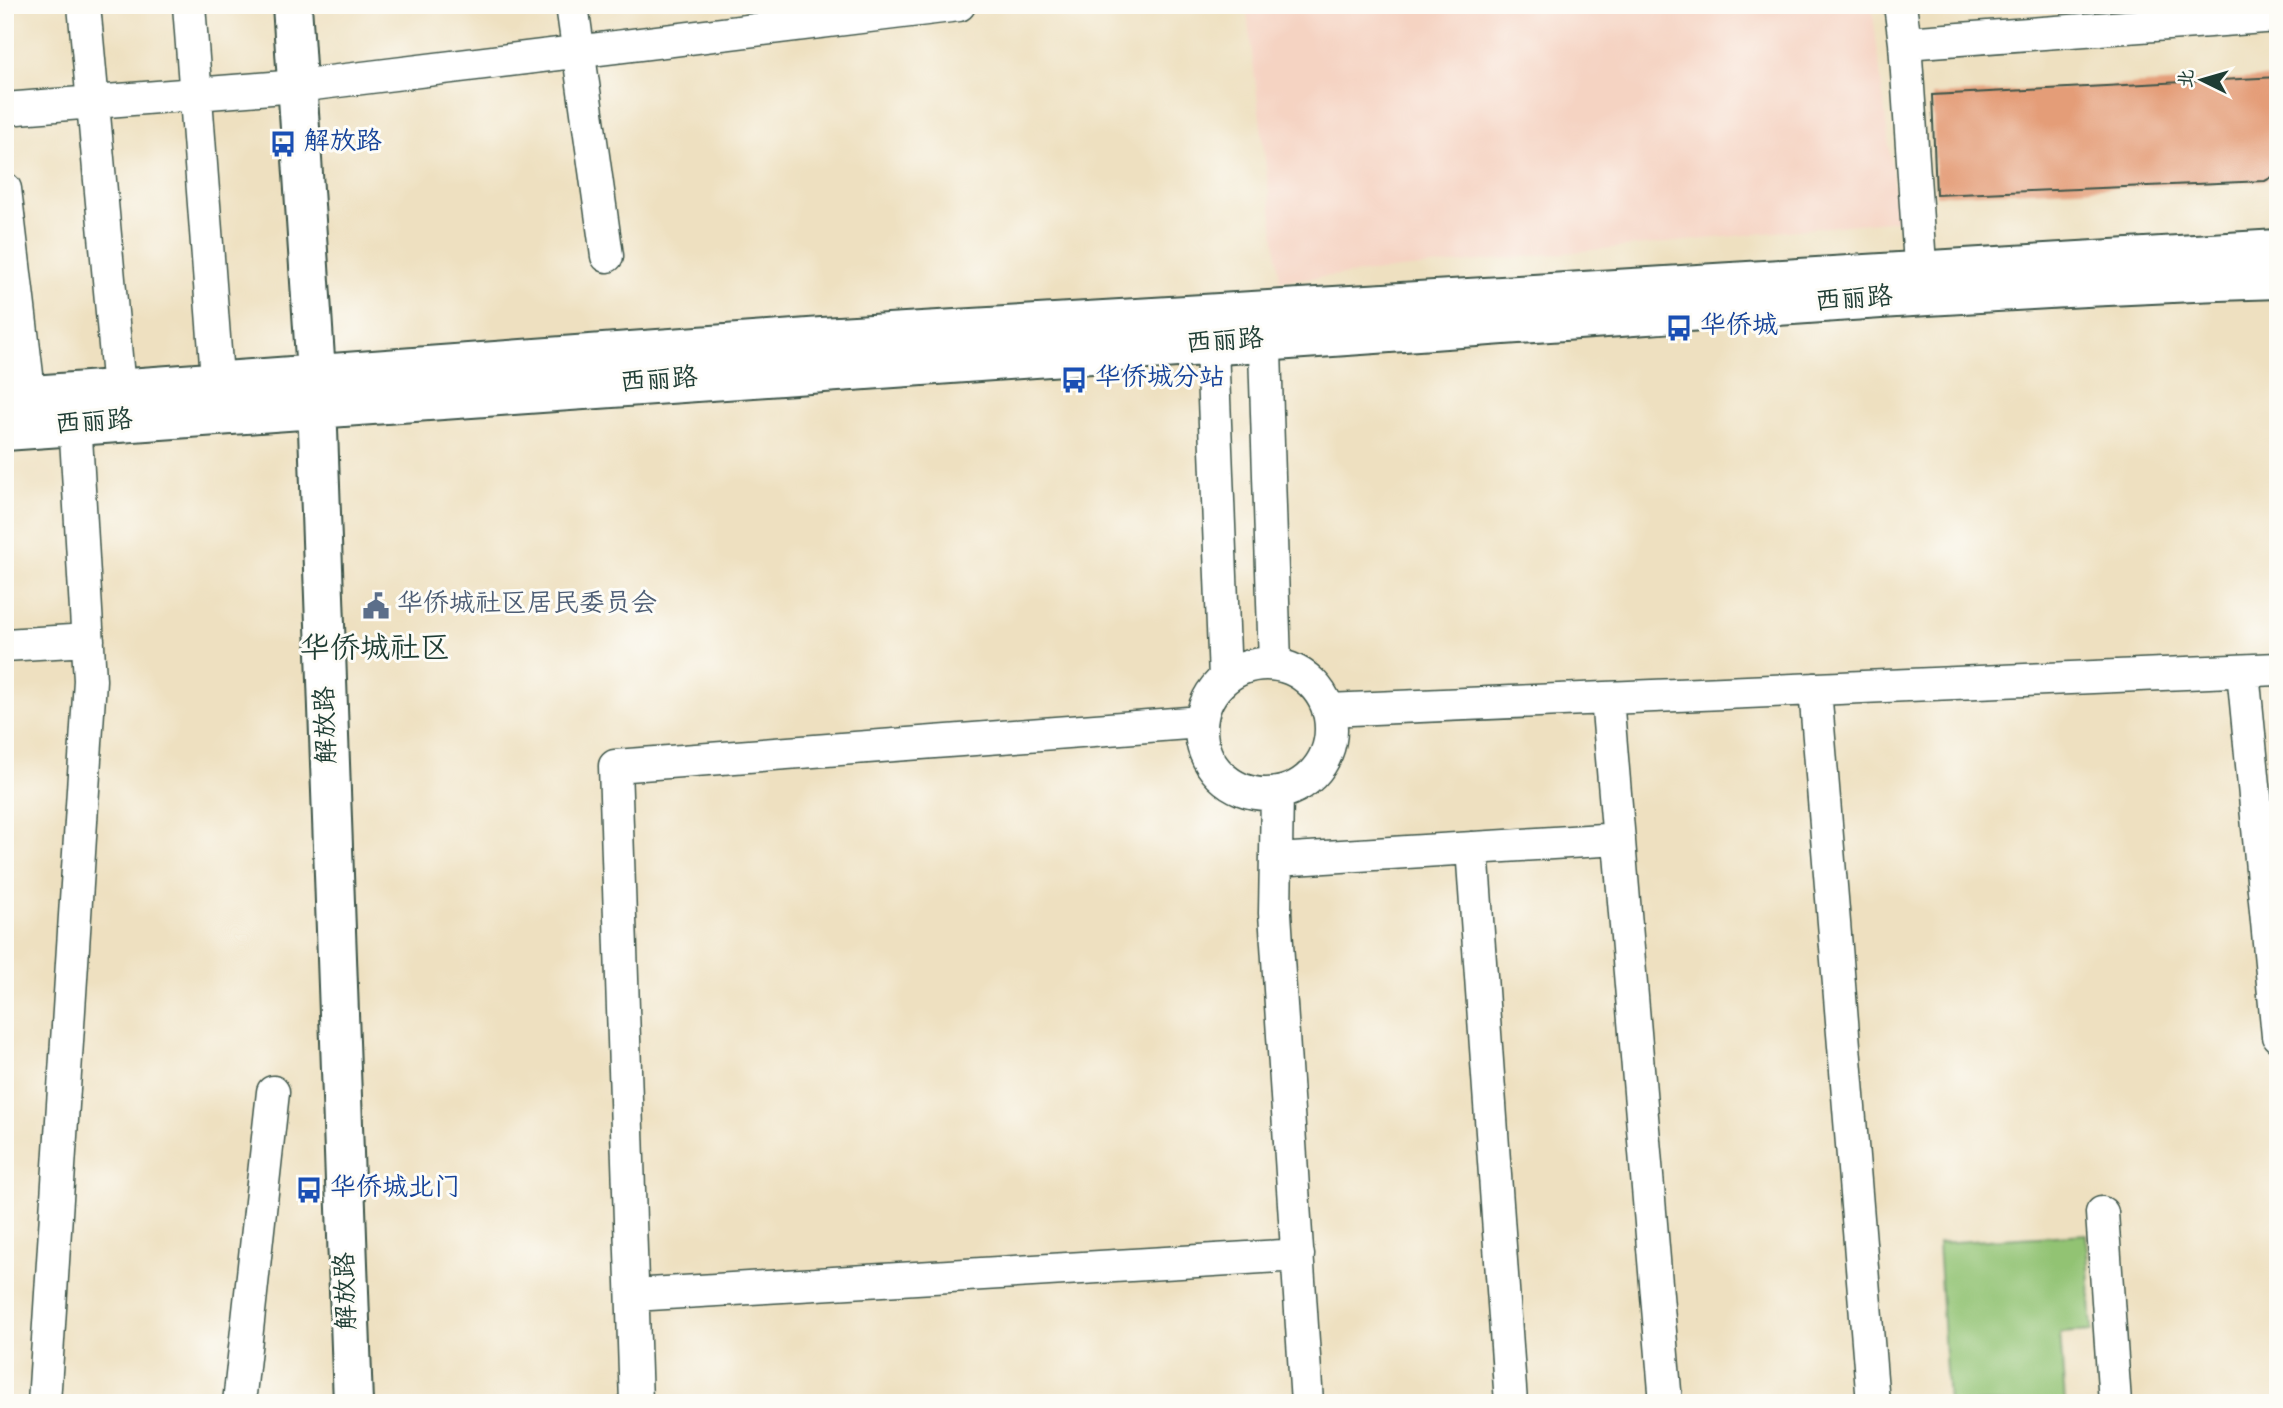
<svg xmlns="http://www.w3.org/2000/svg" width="2283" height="1408" font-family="'Gochi Hand','LXGW WenKai TC',sans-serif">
	<rect width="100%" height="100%" fill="#fdfcf7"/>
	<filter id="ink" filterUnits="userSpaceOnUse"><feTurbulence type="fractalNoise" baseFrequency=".0143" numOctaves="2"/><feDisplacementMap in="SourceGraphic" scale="14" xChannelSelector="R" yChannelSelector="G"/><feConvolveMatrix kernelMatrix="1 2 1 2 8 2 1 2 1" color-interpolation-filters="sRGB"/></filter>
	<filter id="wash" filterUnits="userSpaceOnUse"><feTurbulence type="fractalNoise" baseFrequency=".00686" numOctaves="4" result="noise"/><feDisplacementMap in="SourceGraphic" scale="28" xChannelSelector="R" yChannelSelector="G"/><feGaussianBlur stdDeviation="1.57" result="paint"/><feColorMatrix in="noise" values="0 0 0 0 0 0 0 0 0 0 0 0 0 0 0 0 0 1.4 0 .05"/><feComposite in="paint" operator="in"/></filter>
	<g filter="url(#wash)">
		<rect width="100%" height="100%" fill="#eee0c0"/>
		<path fill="#f5d3c2" d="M1246 5H1872L1898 220 1280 281Z"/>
		<path fill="#92c373" stroke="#588054" stroke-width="2" d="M2086 1234 2092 1331 2060 1333 2065 1403H1948L1938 1243Z"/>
		<g id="blocks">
			<path fill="#e49d78" d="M2278 77V174L2265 181 1936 195 1932 95Z"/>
		</g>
	</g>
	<g filter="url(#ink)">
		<use href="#blocks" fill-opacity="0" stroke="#3e5549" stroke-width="2"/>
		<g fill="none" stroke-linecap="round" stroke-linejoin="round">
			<g stroke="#3e5549" stroke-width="35">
				<path id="street" d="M84 5 121 411
					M189 5 219 404
					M572 5 607 256
					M1900 5 1905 43
					M5 109 297 86 959 5
					M5 189 32 417
					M1922 294 1905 43 2278 16
					M1264 319 1275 664
					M1211 322 1225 678
					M5 645 88 640
					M1201 729a65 65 0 1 1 130 0a65 65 0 1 1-130 0Z
					M2243 671 2278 1036
					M1815 689 1873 1403
					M1607 698 1666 1403
					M1328 710 2278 669
					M1277 793 1275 913 1307 1403
					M1472 848 1511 1403
					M1276 860 1619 839
					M2102 1213 2115 1403
					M633 1295 1298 1255
					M44 1403 90 680 74 402
					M239 1403 273 1092
					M636 1403 615 766 1201 722"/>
			</g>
			<g stroke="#3e5549" stroke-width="42">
				<path id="secondary" d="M292 5 316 374 353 1403
					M5 397 822 337 2278 249
					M5 431C481 396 957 362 1432 330 1714 311 1996 288 2278 279"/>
			</g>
			<use href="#street" stroke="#fff" stroke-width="32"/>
			<use href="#secondary" stroke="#fff" stroke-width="38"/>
		</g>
	</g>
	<defs>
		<g id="bus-bare" transform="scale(2.1)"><path d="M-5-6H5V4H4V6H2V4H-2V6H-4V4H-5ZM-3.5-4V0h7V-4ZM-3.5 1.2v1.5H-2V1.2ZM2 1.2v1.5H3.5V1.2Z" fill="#1a4fb4" stroke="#fdfcf7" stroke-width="2.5" paint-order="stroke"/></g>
		<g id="civic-bare" transform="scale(2.1)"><path d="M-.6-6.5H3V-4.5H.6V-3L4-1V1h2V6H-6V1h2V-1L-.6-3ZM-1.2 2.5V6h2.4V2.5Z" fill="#5c6f8a" stroke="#fdfcf7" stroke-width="2.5" paint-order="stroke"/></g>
	</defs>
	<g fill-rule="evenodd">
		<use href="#bus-bare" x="283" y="144"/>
		<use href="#bus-bare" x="1679" y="328"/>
		<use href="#bus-bare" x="1074" y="380"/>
		<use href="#civic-bare" x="376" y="606"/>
		<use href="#bus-bare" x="309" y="1190"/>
	</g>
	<g text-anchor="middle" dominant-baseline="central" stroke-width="6" stroke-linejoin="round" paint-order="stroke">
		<g font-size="26" fill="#164399" stroke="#fdfcf7" text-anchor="start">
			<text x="304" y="144">解放路</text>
			<text x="1700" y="328">华侨城</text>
			<text x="1095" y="380">华侨城分站</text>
			<text x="330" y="1190">华侨城北门</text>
		</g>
		<g font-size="26" fill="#1f3d34" stroke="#fdfcf7">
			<text transform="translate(1854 302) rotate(-4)">西丽路</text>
			<text transform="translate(1225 344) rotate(-4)">西丽路</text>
			<text transform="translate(659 383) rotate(-4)">西丽路</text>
			<text transform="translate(94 425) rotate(-4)">西丽路</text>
			<text transform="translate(329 725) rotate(-92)">解放路</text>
			<text transform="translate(349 1291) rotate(-92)">解放路</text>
		</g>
		<g font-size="26" fill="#4e5e75" stroke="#fdfcf7" text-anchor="start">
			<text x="397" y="606">华侨城社区居民委员会</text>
		</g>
		<g font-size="30" fill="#1f3d34" stroke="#fdfcf7">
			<text x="375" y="651">华侨城社区</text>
		</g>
	</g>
	<rect width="2283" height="1408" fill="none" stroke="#fdfcf7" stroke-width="28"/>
	<g transform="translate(2202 80) rotate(275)" stroke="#fdfcf7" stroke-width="5" paint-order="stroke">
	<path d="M0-5L12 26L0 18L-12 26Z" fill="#1f3d34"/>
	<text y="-10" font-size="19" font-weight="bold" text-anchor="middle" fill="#1f3d34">北</text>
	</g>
</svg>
